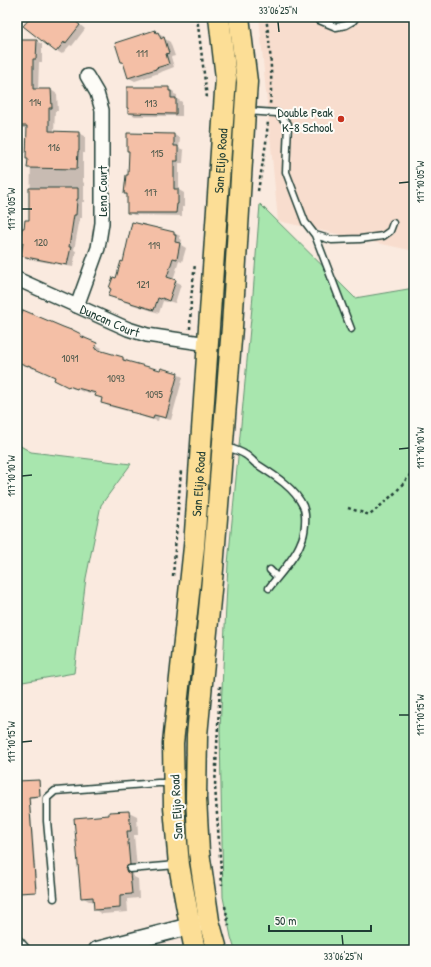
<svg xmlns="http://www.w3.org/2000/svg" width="431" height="967" font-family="'Patrick Hand',sans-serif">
	<rect width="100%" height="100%" fill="#faeadf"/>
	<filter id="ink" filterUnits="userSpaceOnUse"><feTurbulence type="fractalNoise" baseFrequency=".025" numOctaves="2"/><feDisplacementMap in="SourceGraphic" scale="8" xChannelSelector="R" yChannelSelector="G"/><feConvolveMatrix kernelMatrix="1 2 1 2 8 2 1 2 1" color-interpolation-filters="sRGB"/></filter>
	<g filter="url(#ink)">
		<path fill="#f8ddce" d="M259 17H414V251L278 221Z"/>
		<path fill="#a8e6ae" stroke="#649271" d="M260 204 355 298 414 288V950H235L231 937 223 897 220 730 228 564 252 307Z
			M17 444 31 452 131 464 101 505 86 578 74 673 17 683Z"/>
		<path fill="#0003" d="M31 17H71L85 29 72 46 70 45 62 54 57 51Z
			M155 31 164 36 165 39 170 42 175 56 171 57 174 67 161 72H162L135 81 129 78 124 63 122 62Z
			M17 41H36L42 44V62H39L38 90H51L57 94 58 111H55L54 132 79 133 85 136V153H83V182L84 183V202H82V218H80L74 250 76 251 73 267 28 259 22 255 24 244 20 242 24 230 30 222 31 155 28 128H17Z
			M168 88 174 92V94L177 95V99L182 102V116H135L129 113Z
			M174 135 180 138 179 148 184 150 183 163H179V190L184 193V207H182V216L134 215 128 212V196L125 194Z
			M17 181 21 183 17 192Z
			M174 233 180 236 179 238 182 240 181 245 186 248 182 262 179 261 173 280 181 284 175 303 168 301 167 302 163 301 159 313 115 299 110 295 123 263Z
			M17 308 81 334 86 338V340L102 348 100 351 123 358 129 361 128 362 161 371 177 374 183 377 171 420 159 417 158 421 146 418 134 413 108 406 102 402 103 399 96 396 97 395 83 391V392L75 388 74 389 55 380 56 377 34 367V369L17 361Z
			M39 781 40 782 41 797 30 798 37 892 22 893 20 892 17 853V782Z
			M129 812 137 816 138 835H134L137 869 135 870 133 874 134 877 138 879 139 898 127 899 128 912 102 914 95 910 94 901H89L82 897 110 816V813Z"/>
		<path fill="#f4bfa6" stroke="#1f3d34" d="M31 17H70L80 25 65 44 64 42 56 52 23 26Z
			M155 30 156 33 158 32 161 39 164 37 169 53 166 54 169 64 156 68V69L128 78 123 62H121L115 43Z
			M17 40H37L36 59H33V89H51L52 108H49V131L79 132V151H78L77 169 27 168 28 159H26L27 126H17Z
			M127 87H169V91H171V98H176V114L128 113V108H127Z
			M127 133 174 134V146H178V161H174V189H178V204H177L176 213H127V194H124L126 175H128L129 151H127Z
			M29 188H78V199H77L76 215H74L69 247H71L67 265 21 256 23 243H19L22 228H24L25 220H29Z
			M132 222 174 232V235H176L175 242 180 243 177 259 173 258 167 277 176 280 169 301 162 298 161 299 158 298 154 310 108 296 111 289 109 288 113 277 116 278 121 261 123 262Z
			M23 310 63 327 71 330V329L81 334 80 336 97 343 95 349 123 357V360L160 370 161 368 178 373 166 418 154 415 153 419 139 415V414L130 412 131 411 101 403 102 398 95 396 96 393 77 388V389L69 386 68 387 54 380 55 377 28 365V366L17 362V325Z
			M39 780 40 796 29 797 36 892 19 893 17 866V781Z
			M129 811 131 831H127L130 865 127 866 126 869 127 872 130 873 132 894 120 895V908L94 910 93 897 81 898 74 818 109 815V812Z"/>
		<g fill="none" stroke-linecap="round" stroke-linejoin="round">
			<g stroke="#1f3d34" stroke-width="9">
				<path id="service" d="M318 17 319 20 336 27 346 25 353 21 356 17
					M247 111 277 113 288 124 286 172 305 222 315 235 332 240 360 239 383 236 390 231 393 223
					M315 235 351 329
					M226 447C233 449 240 451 246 455 249 457 252 460 255 463 272 474 294 487 303 506 307 515 305 534 301 542 296 557 279 575 269 588
					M270 570 277 577
					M130 869 176 865
					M54 898 47 821V798L55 791 158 783H170"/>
			</g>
			<g stroke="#1f3d34" stroke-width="16">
				<g id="minor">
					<path id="s1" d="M17 279 128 329 147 335 208 344"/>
					<path d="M77 306 98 248 102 223V110L97 93 87 76"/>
					<path d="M17 943 23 950"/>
				</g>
			</g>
			<g stroke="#1f3d34" stroke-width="19">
				<path id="tertiary" d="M97 950 202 923"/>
			</g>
			<g stroke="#1f3d34" stroke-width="23">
				<g id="primary">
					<path id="s2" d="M195 950 190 926 179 865 174 807 173 743 194 547 226 78 219 17"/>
					<path d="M217 950 209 921 199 852 196 798 197 735 213 569 232 327 245 111 247 82 239 17"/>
				</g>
			</g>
			<path stroke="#1f3d34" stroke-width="2.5" stroke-dasharray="3 3" stroke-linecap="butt" d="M197 17 207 98
				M266 17C270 45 273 76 270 104
				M258 191 266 143 268 121
				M190 329 191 299 195 264
				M348 508 370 515 396 492 414 470
				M173 576 181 470
				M220 686 215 786 222 885
				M225 906 229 926"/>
			<use href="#service" stroke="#fdfcf7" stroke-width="6"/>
			<use href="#minor" stroke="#fdfcf7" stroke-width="13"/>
			<use href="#tertiary" stroke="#fdfcf7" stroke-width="16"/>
			<use href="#primary" stroke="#fcde96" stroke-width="20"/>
		</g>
	</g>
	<path fill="none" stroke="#1f3d34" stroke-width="1.5" d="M278 22 279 32M399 183 409 182M22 209H32M399 449 409 448M22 476 32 475M399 715H409M22 742 32 741M342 935 343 945"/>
	<circle fill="#c8321e" stroke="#fdfcf7" stroke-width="1.5" cx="341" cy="119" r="4"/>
	<g text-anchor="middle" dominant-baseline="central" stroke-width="4" stroke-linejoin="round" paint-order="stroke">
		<g font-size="11" fill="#545e50">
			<text x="142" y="53">111</text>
			<text x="35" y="102">114</text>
			<text x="151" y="103">113</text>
			<text x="54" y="147">116</text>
			<text x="157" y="153">115</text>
			<text x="151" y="192">117</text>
			<text x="41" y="242">120</text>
			<text x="154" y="245">119</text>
			<text x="143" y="284">121</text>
			<text x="70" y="358">1091</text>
			<text x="116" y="378">1093</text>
			<text x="154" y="394">1095</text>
		</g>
		<g font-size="13" fill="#1f3d34" stroke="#fdfcf7" text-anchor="end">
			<text x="333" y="112">Double Peak<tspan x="333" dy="15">K-8 School</tspan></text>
		</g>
		<g font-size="13" fill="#1f3d34" stroke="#fdfcf7">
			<text stroke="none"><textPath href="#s2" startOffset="793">San Elijo Road</textPath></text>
			<text transform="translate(102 191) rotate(-90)">Lena Court</text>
			<text stroke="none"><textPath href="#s1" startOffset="102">Duncan Court</textPath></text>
			<text stroke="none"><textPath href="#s2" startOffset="469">San Elijo Road</textPath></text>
			<text transform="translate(176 807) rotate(-93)">San Elijo Road</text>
		</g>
	</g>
	<rect width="431" height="967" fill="none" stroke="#fdfcf7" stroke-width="44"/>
	<path d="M269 925v6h102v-6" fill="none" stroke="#1f3d34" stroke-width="2"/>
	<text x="275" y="925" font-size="12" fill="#1f3d34" stroke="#fdfcf7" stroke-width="3" paint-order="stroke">50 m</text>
	<rect x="22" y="22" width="387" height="923" fill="none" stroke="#1f3d34" stroke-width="1.5"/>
	<g font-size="10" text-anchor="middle" fill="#1f3d34">
		<text x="278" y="14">33°06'25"N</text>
		<text transform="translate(420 182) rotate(-90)" y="4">117°10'05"W</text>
		<text transform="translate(11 209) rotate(-90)" y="4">117°10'05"W</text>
		<text transform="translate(420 448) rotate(-90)" y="4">117°10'10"W</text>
		<text transform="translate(11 476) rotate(-90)" y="4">117°10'10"W</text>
		<text transform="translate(420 715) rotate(-90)" y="4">117°10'15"W</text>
		<text transform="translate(11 742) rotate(-90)" y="4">117°10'15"W</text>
		<text x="343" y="960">33°06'25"N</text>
	</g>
</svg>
